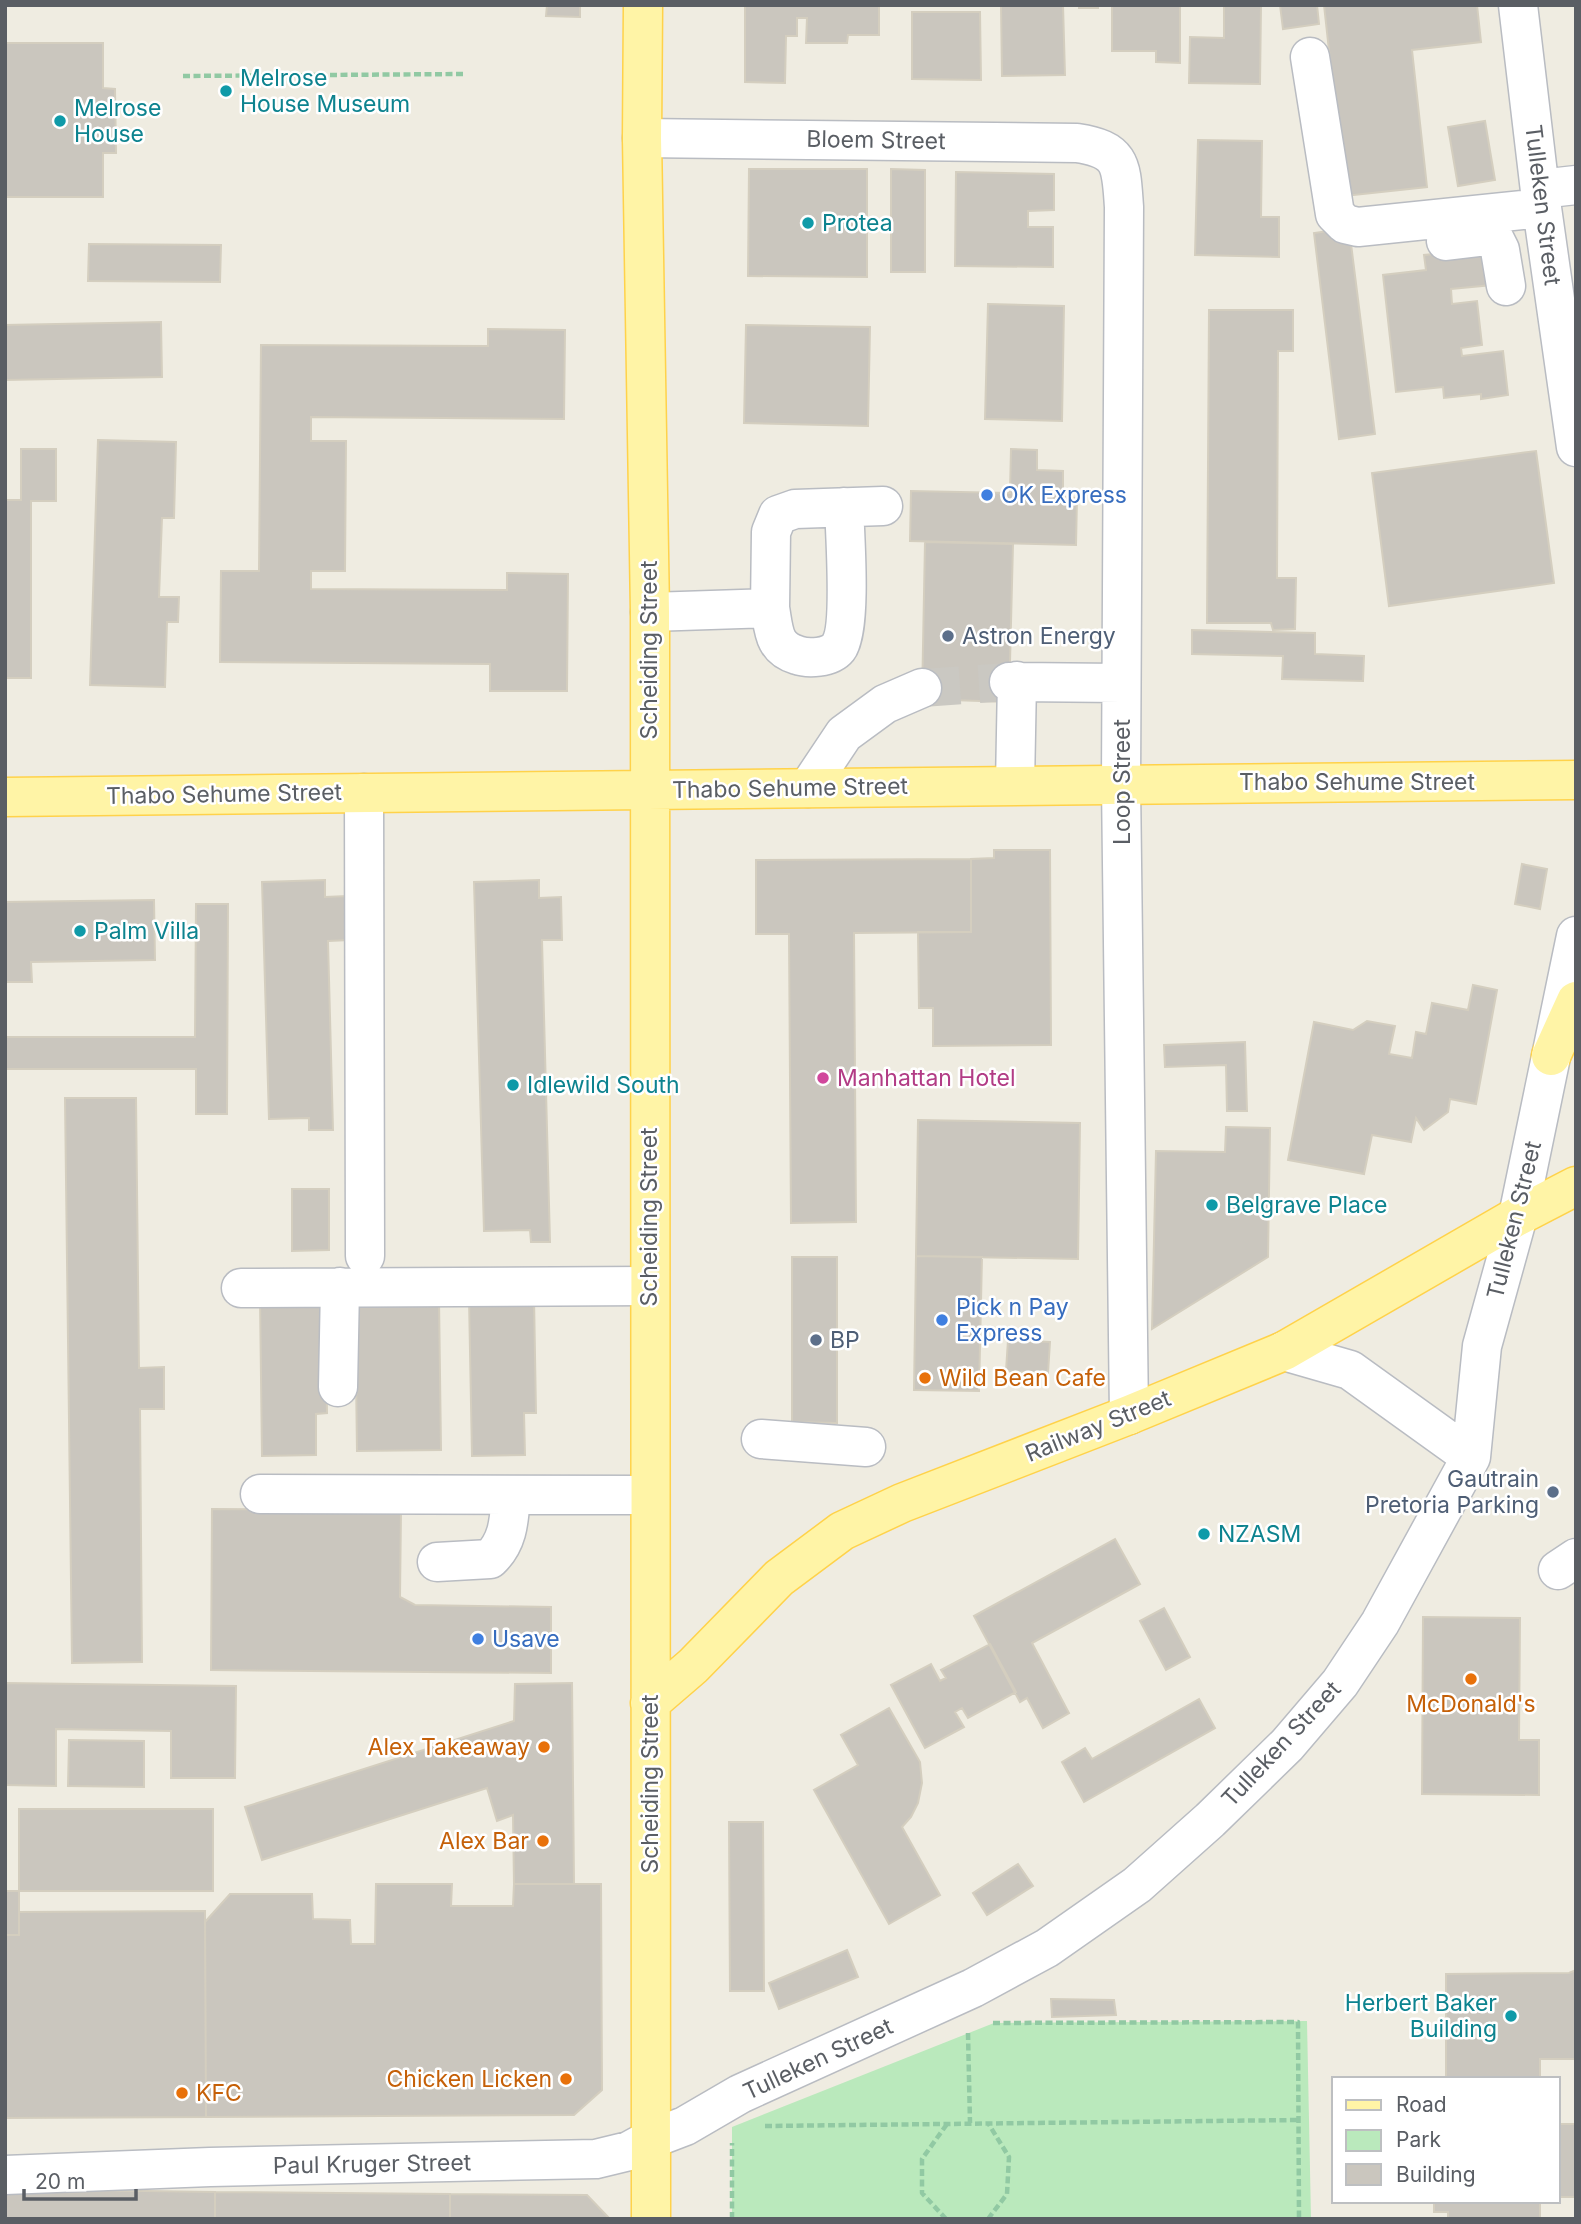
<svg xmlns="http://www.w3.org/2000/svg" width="1581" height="2224" font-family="Inter,sans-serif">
	<rect width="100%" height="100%" fill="#efece1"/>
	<path fill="#bae9bc" d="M1307 2021 1311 2219H732V2127L994 2023Z"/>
	<path fill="#cac6be" stroke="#d4cebf" stroke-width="2" d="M547 5H580V17L546 16Z
		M745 5H879V35H848L847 43H806L807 18H797V36H786L785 83 745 82Z
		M1001 5H1063L1065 75 1002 76Z
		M1079 5H1098V8H1079Z
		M1112 5H1180V63L1156 62V51H1112Z
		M1224 5H1261L1260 84 1189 83 1190 37 1224 38Z
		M1280 5H1317L1319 24 1283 29Z
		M1324 5H1477L1481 42 1412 50 1427 187 1345 196Z
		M912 12H980L981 80 912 79Z
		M5 43H103V88L115 89 116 153H103V197H5Z
		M1485 121 1495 180 1458 186 1448 127Z
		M1198 140 1262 141 1261 217H1279V257L1195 255Z
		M749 169H867V277L748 276Z
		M891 169 925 170V272H891Z
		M956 172 1054 174V210L1028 211V227H1053V267L955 266Z
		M1349 228 1375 434 1339 439 1314 233Z
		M1487 238 1492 285 1451 289 1452 304 1477 301 1482 345 1461 348 1462 356 1503 351 1508 395 1481 399V394L1444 398 1443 387 1396 392 1383 275 1426 270 1424 255 1445 253Z
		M89 244 221 245 220 282 88 281Z
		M988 304 1064 306 1062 421 985 419Z
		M1209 310H1293V351H1278L1277 578H1296L1295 629 1273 630 1271 623H1207Z
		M161 322 162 377 5 380V325Z
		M746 325 870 327 868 426 744 423Z
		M488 329 565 330 564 419 311 417V441H346L345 571H311V589L507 590V573L568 574 567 691H490V664L220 662 221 571H259L261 345 488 346Z
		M98 440 176 442 174 518H162L159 597H179L178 622H167L165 687 90 685Z
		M21 449H56V501H31V678H5V500H21Z
		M1011 449 1037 450V470L1063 471V497L1077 498 1076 545 910 541 911 491 1010 493Z
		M1536 451 1554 583 1389 606 1372 473Z
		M925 542 1013 544 1009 702 922 699Z
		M1192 630 1315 633V654L1364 656 1363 681 1282 679 1283 656 1192 654Z
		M994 850H1050L1051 1045 933 1046V1008H919L918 932H971V859L994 858Z
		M971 859V932L854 933 856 1222 791 1223 789 934H756V860Z
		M1522 864 1547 869 1540 909 1515 904Z
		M325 880V897L347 896 349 940 328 941 333 1130H309V1118L269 1119 262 882Z
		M539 880V898L561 897 562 940H542L550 1242H531L530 1230 484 1231 474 882Z
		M154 900 155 960 31 962 32 982H5V902Z
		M196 904H228L227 1114H196V1069H5V1037H195Z
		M1473 985 1497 990 1476 1104 1450 1099 1448 1112 1424 1130 1416 1118 1411 1142 1372 1135 1364 1174 1288 1160 1314 1022 1353 1030 1367 1021 1395 1026 1389 1054 1412 1058 1416 1032 1426 1034 1432 1003 1468 1010Z
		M1245 1042 1247 1111H1227L1226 1065 1165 1067 1164 1045Z
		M65 1098H136L139 1368 164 1367V1409H140L142 1662 72 1663Z
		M918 1120 1080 1123 1078 1259 916 1256Z
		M1226 1127 1270 1128 1268 1257 1152 1329 1156 1151 1225 1152Z
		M292 1189H329V1250L292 1251Z
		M916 1256 982 1257 979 1391 914 1390Z
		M792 1257H837V1423L792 1422Z
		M325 1297 327 1413 316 1414V1455L262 1456 260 1298Z
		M534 1297 536 1413H524L525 1455 472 1456 469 1298Z
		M439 1299 441 1450 357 1451 355 1300Z
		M1008 1340 1050 1342 1048 1373 1006 1371Z
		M212 1509 401 1510 400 1597 415 1605 551 1607V1673L211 1670Z
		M1115 1539 1140 1584 1032 1643 1069 1713 1043 1728 1027 1698 1020 1702 974 1616Z
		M1164 1608 1190 1657 1166 1670 1140 1621Z
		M1423 1617 1520 1618 1519 1740H1539V1795L1422 1794Z
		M990 1644 1016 1692 968 1718 962 1708 955 1712 964 1727 925 1748 891 1685 931 1664 940 1681 946 1678 941 1670Z
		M5 1683 236 1686 235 1778H171V1731L56 1729V1786L5 1785Z
		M572 1683 574 1884H514L513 1815 497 1821 487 1788 262 1860 245 1807 514 1721 515 1684Z
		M1199 1699 1215 1728 1084 1802 1062 1762 1085 1748 1092 1759Z
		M889 1708 920 1762 922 1783 918 1803 911 1817 902 1827 940 1895 889 1924 814 1790 858 1765 841 1735Z
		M69 1740 144 1741V1787L68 1786Z
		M19 1809H213V1891H19Z
		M729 1822H763L764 1991H730Z
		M1018 1864 1033 1886 987 1915 973 1893Z
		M376 1884H452L451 1906H513L514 1884H601L602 2090 574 2115 206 2117 205 1922 230 1894H312L313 1919 350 1920 351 1944H375Z
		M5 1891H19V1935H5Z
		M205 1911 206 2117 5 2118V1935H19V1912Z
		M847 1950 858 1977 779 2009 769 1983Z
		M1576 1970V2059H1540V2079H1446V1974L1569 1973Z
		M1051 1999 1114 2000 1116 2015 1052 2017Z
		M1558 2124H1576V2197H1558Z
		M5 2189 215 2192V2219H5Z
		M215 2192 450 2194V2219H215Z
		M450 2194 587 2195 610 2219H450Z
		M1434 2201H1540V2219H1448V2212H1434Z"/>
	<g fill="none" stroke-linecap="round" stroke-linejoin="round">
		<path stroke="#cac8c2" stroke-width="38" stroke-dasharray="38 19" stroke-linecap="butt" d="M922 688 1009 682"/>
		<g stroke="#b9bcc2" stroke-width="41">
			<path id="minor" d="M1518 5 1542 208 1576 447
				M1310 57 1335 214 1345 224 1358 227 1542 208
				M642 138 1077 143C1123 150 1121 166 1124 207L1121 784 1129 1415
				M1540 189 1576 185
				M1446 241 1488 236 1494 238 1500 250 1506 286
				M770 608C774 630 773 648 797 655 808 659 830 658 838 648 852 630 845 534 844 507
				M650 612 770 608 771 532 778 515 795 509 883 506
				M1009 682 1121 683
				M1015 785 1017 681
				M808 788 844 734 885 704 922 688
				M364 793 365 1256
				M241 1288 649 1286
				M1284 1351 1350 1370 1471 1457
				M338 1387 340 1287
				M761 1439 866 1447
				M260 1494 649 1495
				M437 1562 490 1559C509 1541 509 1519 511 1495
				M1558 1570 1576 1558
				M5 2175 210 2167 596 2159 629 2151 651 2139 685 2126 740 2094 973 1988 1047 1948 1137 1885 1210 1820 1287 1745 1340 1683 1380 1623 1471 1457 1482 1346 1518 1216 1576 936"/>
		</g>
		<g stroke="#ffd24a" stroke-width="41">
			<path id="major" d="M643 5 642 138 650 612 651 2219
				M5 797 1576 780
				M1551 1056 1576 1001
				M650 1703 693 1666 779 1578 842 1531 902 1503 1129 1415 1284 1351 1518 1216 1576 1186"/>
		</g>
		<path stroke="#91c9a3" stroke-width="4.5" stroke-dasharray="7 3.5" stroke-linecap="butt" d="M183 76 463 74
			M993 2023 1298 2022 1299 2219
			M968 2033 970 2123
			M765 2126 1300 2120
			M732 2219V2143
			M946 2219 922 2193V2159L947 2124
			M988 2219 1007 2194 1009 2157 988 2123"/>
		<use href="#minor" stroke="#fff" stroke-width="38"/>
		<use href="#major" stroke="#fff4a6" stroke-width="38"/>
	</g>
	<g fill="#0f9aa8" stroke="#fff" stroke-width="2.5">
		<circle cx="226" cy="91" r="7"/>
		<circle cx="60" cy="121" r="7"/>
		<circle cx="808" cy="223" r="7"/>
		<circle cx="80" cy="931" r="7"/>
		<circle cx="513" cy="1085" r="7"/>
		<circle cx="1212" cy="1205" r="7"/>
		<circle cx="1204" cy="1534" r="7"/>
		<circle cx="1511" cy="2016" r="7"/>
	</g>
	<g fill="#3f7fe0" stroke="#fff" stroke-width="2.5">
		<circle cx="987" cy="495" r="7"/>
		<circle cx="942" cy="1320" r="7"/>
		<circle cx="478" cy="1639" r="7"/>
	</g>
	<g fill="#5c6f8a" stroke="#fff" stroke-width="2.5">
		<circle cx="948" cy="636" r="7"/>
		<circle cx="816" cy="1340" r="7"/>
		<circle cx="1553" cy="1492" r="7"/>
	</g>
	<circle fill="#d1479c" stroke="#fff" stroke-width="2.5" cx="823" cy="1078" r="7"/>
	<g fill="#e8710a" stroke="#fff" stroke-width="2.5">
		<circle cx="925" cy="1378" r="7"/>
		<circle cx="1471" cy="1679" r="7"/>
		<circle cx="544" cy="1747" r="7"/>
		<circle cx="543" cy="1841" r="7"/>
		<circle cx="566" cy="2079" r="7"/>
		<circle cx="182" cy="2093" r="7"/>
	</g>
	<g text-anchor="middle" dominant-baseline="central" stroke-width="5" stroke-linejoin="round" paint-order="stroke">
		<g font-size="23" fill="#0d838f" stroke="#fff" text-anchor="start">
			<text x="240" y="78">Melrose<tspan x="240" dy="26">House Museum</tspan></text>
			<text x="74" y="108">Melrose<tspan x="74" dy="26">House</tspan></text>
			<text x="822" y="223">Protea</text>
			<text x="94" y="931">Palm Villa</text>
			<text x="527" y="1085">Idlewild South</text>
			<text x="1226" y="1205">Belgrave Place</text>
			<text x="1218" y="1534">NZASM</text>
			<text x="1497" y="2003" text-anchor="end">Herbert Baker<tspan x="1497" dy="26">Building</tspan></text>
		</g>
		<g font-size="23" fill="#5a5e64" stroke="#fff">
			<text transform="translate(876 140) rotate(1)">Bloem Street</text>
			<text transform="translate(1543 205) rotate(83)">Tulleken Street</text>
			<text transform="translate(649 650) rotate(-90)">Scheiding Street</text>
			<text transform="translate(1122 782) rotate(-90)">Loop Street</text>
			<text x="1357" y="782">Thabo Sehume Street</text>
			<text transform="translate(790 788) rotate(-1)">Thabo Sehume Street</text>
			<text transform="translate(224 794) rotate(-1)">Thabo Sehume Street</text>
			<text transform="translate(649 1217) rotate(-90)">Scheiding Street</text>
			<text transform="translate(1514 1220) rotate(-76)">Tulleken Street</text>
			<text transform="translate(1098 1426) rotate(-22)">Railway Street</text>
			<text transform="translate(1281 1744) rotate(-47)">Tulleken Street</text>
			<text transform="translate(650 1784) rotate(-90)">Scheiding Street</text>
			<text transform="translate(818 2059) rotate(-25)">Tulleken Street</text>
			<text transform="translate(372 2164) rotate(-1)">Paul Kruger Street</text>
		</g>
		<g font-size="23" fill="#366cbe" stroke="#fff" text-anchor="start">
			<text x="1001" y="495">OK Express</text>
			<text x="956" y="1307">Pick n Pay<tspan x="956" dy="26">Express</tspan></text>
			<text x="492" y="1639">Usave</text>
		</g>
		<g font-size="23" fill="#4e5e75" stroke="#fff" text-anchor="start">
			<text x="962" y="636">Astron Energy</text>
			<text x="830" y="1340">BP</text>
			<text x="1539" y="1479" text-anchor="end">Gautrain<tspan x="1539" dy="26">Pretoria Parking</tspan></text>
		</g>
		<g font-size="23" fill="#b23c85" stroke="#fff" text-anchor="start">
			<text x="837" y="1078">Manhattan Hotel</text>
		</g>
		<g font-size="23" fill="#c56008" stroke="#fff" text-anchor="end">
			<text x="939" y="1378" text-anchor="start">Wild Bean Cafe</text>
			<text x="1471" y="1704" text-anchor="middle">McDonald's</text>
			<text x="530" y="1747">Alex Takeaway</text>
			<text x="529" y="1841">Alex Bar</text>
			<text x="552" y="2079">Chicken Licken</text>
			<text x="196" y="2093" text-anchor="start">KFC</text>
		</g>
	</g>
	<rect width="1581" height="2224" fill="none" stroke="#5a5e64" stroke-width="14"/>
	<rect x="1332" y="2077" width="228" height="126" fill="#ffffff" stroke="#bdbfc1" stroke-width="2"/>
	<rect x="1346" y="2100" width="35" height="10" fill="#fff4a6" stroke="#bdbfc1" stroke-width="2"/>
	<text x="1396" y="2112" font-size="21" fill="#5a5e64">Road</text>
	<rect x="1346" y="2130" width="35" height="21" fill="#bae9bc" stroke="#bdbfc1" stroke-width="2"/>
	<text x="1396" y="2147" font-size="21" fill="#5a5e64">Park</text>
	<rect x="1346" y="2164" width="35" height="21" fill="#cac6be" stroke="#bdbfc1" stroke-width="2"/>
	<text x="1396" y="2182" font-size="21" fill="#5a5e64">Building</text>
	<path d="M24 2189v10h112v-10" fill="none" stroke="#5a5e64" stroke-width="3.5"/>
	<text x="35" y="2189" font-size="21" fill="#5a5e64" stroke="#ffffff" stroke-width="5" paint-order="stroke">20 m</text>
</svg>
